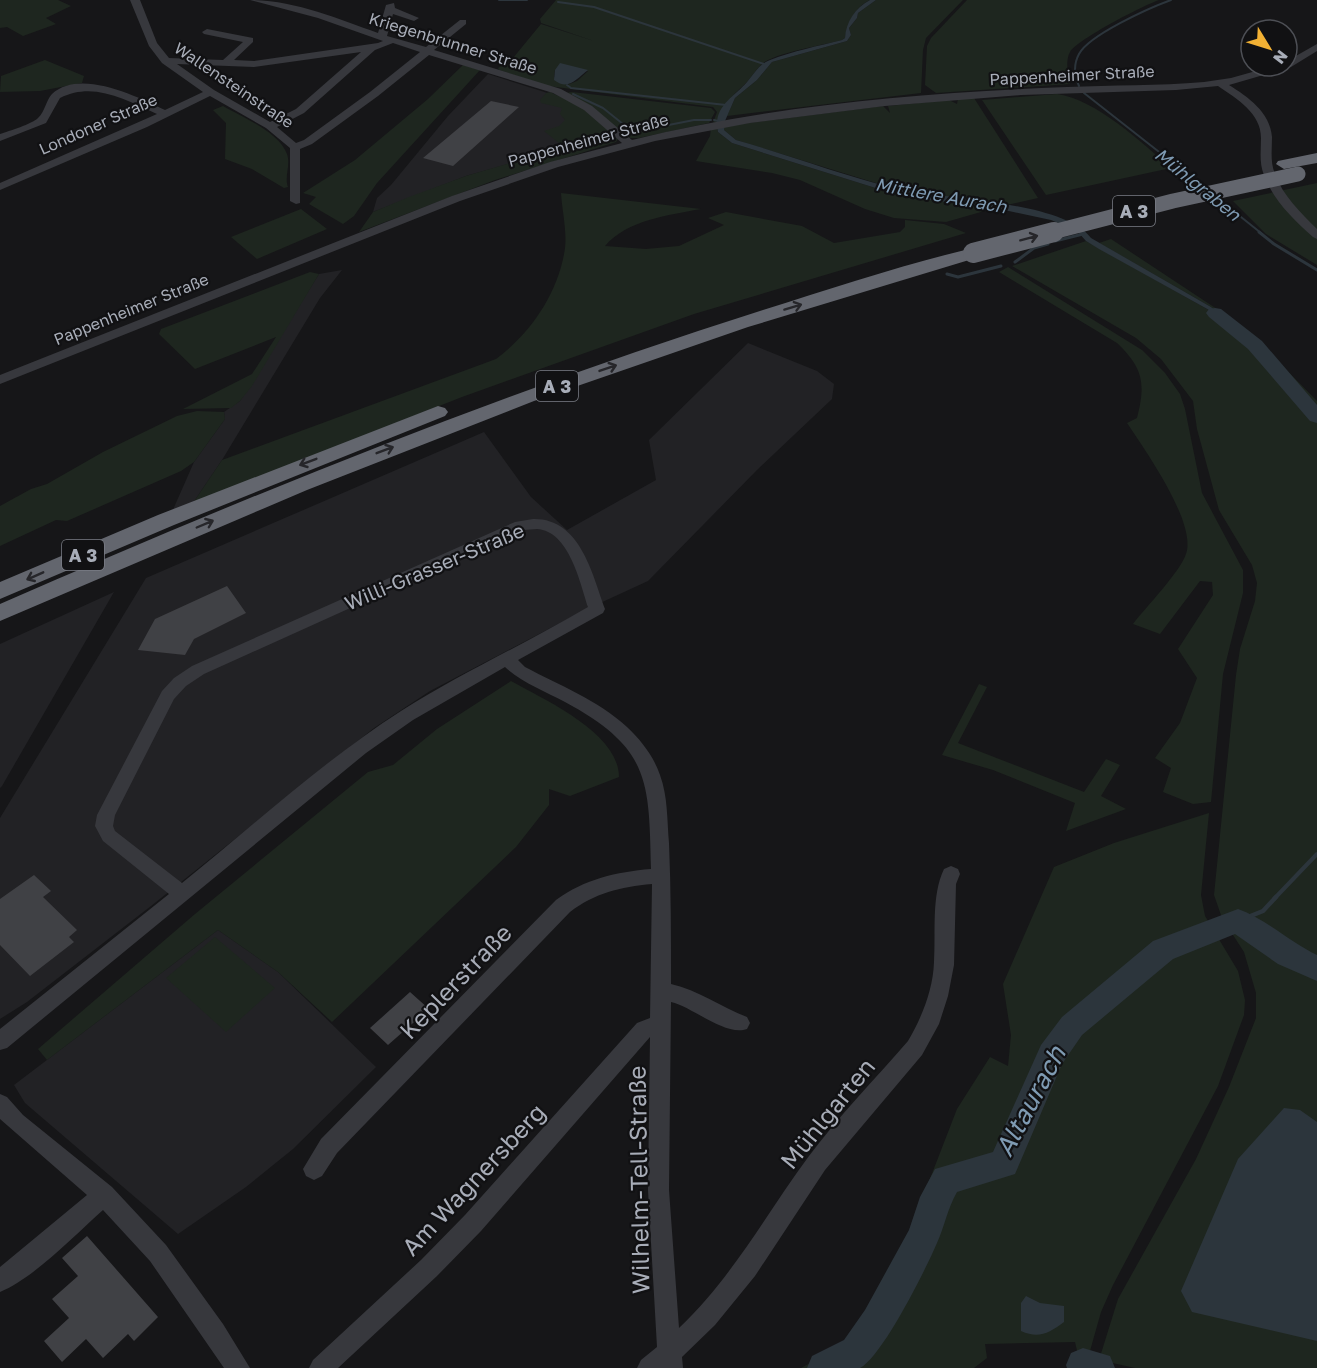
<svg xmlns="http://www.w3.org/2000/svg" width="1317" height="1368" font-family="'Golos Text',sans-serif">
	<rect width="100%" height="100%" fill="#161618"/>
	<path fill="#222225" d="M488 74 557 96 600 138 466 176 373 212 377 198 391 185 448 116Z
		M342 270 320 298 222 460 193 503 172 512 194 462 225 419 224 412 240 401 319 274Z
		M748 343 817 371 834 384 832 399 757 470 648 581 585 610 430 691 374 728 151 906 27 1002 0 1019V818L146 578 484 432 531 497 567 530 656 480 649 440Z
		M114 592 2 786 0 788V644Z
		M218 930 278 972 376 1067 293 1149 246 1187 178 1234 25 1103 14 1085Z"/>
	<path fill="#1e261f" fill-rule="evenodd" d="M0 0H58L71 6 46 18 56 24 23 36 7 27 0 28Z
		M556 0H870C854 8 849 21 845 38L842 40C824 45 774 53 762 64 755 70 751 79 744 85 731 97 723 104 718 122L713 123 717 112 713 107 548 86 499 70 498 68 513 58 541 24 594 41 541 23 540 19ZM555 70 588 71 577 81 567 85 554 77Z
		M876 0H963L926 38 923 50 921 93 727 116 735 98 757 80 772 62 847 41 851 35 849 28 857 18 858 13Z
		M967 0H1159C1144 5 1078 39 1070 52 1065 61 1068 75 1070 84L936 93 925 85 927 46 931 38Z
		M45 60 84 76 82 83 40 91 0 92 1 76Z
		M463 65 480 70 377 183 354 216 343 224 309 204 316 197 303 193 355 160 428 99Z
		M550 92 583 107 618 139 616 142 495 180 359 232 373 212 409 197 466 176 564 147 544 131 559 126 565 120 560 114 562 108 541 103 540 100 546 93Z
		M572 92 711 108 715 112 709 123 639 138H630L566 93Z
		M1057 94C1097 100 1141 142 1171 168L1046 195 982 100Z
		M974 98 1038 198 1007 205 920 194 892 188 736 140 724 130V126L883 106 890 113 888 106 949 100 957 104 958 99Z
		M223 106C242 117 279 132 287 154 291 165 284 177 288 187L284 188 252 169 225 159 226 123 213 110Z
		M717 127 718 132 732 143 882 190 922 199 995 208 946 222 894 218 865 209 800 180 772 173 696 161 710 136 711 128Z
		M1317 183V265L1266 234 1233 201Z
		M561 193 701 209C669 215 627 220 605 246L646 249 679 246 724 225 708 218 726 212 802 226 834 243 900 232 905 227V220L944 224 966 233 694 314 462 397 193 503 222 460 496 359C531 333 559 292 565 248 567 231 562 210 561 193Z
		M301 209 327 229 257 259 231 237Z
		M1111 239 1232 319 1258 341 1317 401V1368H1135L1099 1360 1118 1299 1196 1159 1229 1087 1256 1018V993L1244 952 1222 918 1214 895 1236 675 1240 649 1255 601 1257 583 1252 565 1219 510 1197 429 1193 401 1161 359 1136 338 1012 266 1086 241 1209 310 1236 333 1241 331 1211 307 1099 243Z
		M1008 267 1142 350 1165 373 1180 394 1185 409 1202 493 1243 570V593L1223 674 1211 802 1193 804 1163 792 1171 768 1155 758 1180 723 1197 678 1178 649 1213 595 1212 582 1200 581 1160 634 1133 624C1146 607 1180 572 1186 554 1197 523 1145 450 1127 423L1137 418C1146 383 1143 368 1117 343L999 272Z
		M310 272 319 274 252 386 240 401 231 408 183 409 252 374 276 337 195 369 159 334 161 329Z
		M197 411 224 412 225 419 194 462 181 471 67 521 56 520 0 546V506L31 489 47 484 103 452 177 416Z
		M511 681C545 700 619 733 619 777L570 796 549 789V805L516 847 332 1022 278 972 218 930 47 1060 38 1049 195 914 368 772 393 765 437 729Z
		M979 684 987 687 958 743 1084 792 1106 759 1120 765 1101 796 1126 809 1066 831 1075 803 993 770 942 755Z
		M1209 813 1201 895 1205 916 1238 971 1245 1000 1244 1015 1218 1086 1113 1285 1101 1312 1088 1358 1079 1359 1075 1342 985 1344 987 1358 974 1368H801L851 1341 902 1251 957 1109 990 1057 1008 1066 1011 1035 1003 984 1054 867 1114 843Z
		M215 937 275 988 226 1032 166 978Z"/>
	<path fill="#2c353c" d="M870 0H876L858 13 857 18 849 28 851 35 847 41 772 62 757 80 735 98 725 121 724 130 736 140C789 155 841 175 894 188 942 200 1062 200 1091 238L1211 307 1242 332 1236 333 1209 310 1099 249 1086 241 1077 231 1051 220 995 208 922 199 882 190 732 143 718 132C712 107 734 97 747 82 754 74 759 64 770 60 793 51 818 46 842 40L845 38C846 22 855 8 870 0Z
		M560 63 588 70C576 79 569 91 554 80L555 70Z
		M1284 1108 1300 1110 1317 1122V1341L1192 1312 1181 1291 1238 1159Z
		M1026 1296 1040 1303 1064 1306V1322C1049 1333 1039 1339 1021 1331V1303Z"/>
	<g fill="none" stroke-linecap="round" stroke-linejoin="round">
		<path stroke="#2c353c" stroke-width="2" d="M499 0H527
			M558 2 594 7 764 64
			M567 85 571 88 726 105
			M1079 86C1074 75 1073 65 1079 54 1089 35 1149 8 1171 0
			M1084 93 1205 188
			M573 94 603 108 633 132 694 120H711
			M714 120 718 121
			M1216 197 1261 233"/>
		<path stroke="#2c353c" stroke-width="3" d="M1259 232 1274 244 1317 270
			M1055 241 1083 234
			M1015 262 1034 248 1048 244
			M947 274 958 277 1001 266"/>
		<path stroke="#2c353c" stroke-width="4" d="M1274 899 1317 854"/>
		<path stroke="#2c353c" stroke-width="4.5" d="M1238 921 1263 911 1276 897"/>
		<path fill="#2c353c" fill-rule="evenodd" d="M1215 308 1221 309 1262 341 1317 405V423L1310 421 1248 349 1209 317 1206 313 1209 309Z
			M1238 909C1266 919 1290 942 1317 955V981L1278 964 1235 934 1173 959 1082 1035 1062 1064 1015 1174 957 1192C947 1210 945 1225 937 1243 926 1269 882 1357 860 1368H807L812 1356 844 1340 865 1310 909 1230 920 1197 935 1169 993 1152 1041 1045 1062 1017 1153 941Z
			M1083 1348 1110 1356 1115 1368H1067L1066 1365 1071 1353Z"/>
	</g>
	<path fill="#404145" d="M491 101 519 107 453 166 423 158Z
		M227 586 246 613 194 639 185 655 138 650 155 619Z
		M34 875 51 891 43 897 77 930 69 937 74 942 30 976 0 945V899Z
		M410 992 429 1009 388 1045 370 1028Z
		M87 1236 158 1317 134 1341 128 1334 103 1358 86 1339 62 1362 44 1341 69 1318 52 1299 78 1276 62 1258Z"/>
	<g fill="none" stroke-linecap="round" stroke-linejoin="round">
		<path fill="#37383d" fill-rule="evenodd" d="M130 0H140L157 43 169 58 223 60 243 42 204 34 202 32 207 29 253 38V42L234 60 254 61 378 43 383 41 318 18 250 0C294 0 338 19 378 33L386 5 394 3 395 8 419 18 414 21 393 14 387 36 426 47 460 20H466V24L434 50 561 89 592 106 632 140C773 105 921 93 1067 87 1112 85 1158 86 1204 82L1231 78 1274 66H1287V61L1317 44V51L1291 67 1229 85C1248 97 1270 112 1272 137 1272 149 1270 162 1275 174 1283 196 1301 213 1317 229V239L1313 237C1294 220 1273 200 1264 175 1259 163 1261 151 1261 138 1261 113 1237 99 1218 86L1176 90 1021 95 885 106 750 123 655 141 558 167 460 201 0 384V375L452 196 550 162 622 143 584 110 553 93 429 55 378 96 312 144 300 149V203L296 204 290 201V148L266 128 210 96 147 127 0 190V183L157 114C125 100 94 81 60 98L46 123 0 141V134C9 131 32 124 38 118 45 112 46 100 52 94 80 68 138 97 165 110L203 92 162 63 149 46ZM393 43 420 52 370 92 304 140 296 143 277 127 304 113 375 50ZM361 52 296 109 270 122 214 90 177 64 254 67Z
			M533 519C580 518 592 573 605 609L603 613 518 660 525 667C559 685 598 700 627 727 641 740 654 757 660 775 668 797 667 820 669 843 671 890 671 937 671 984 698 990 721 1007 747 1017L750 1023 747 1029C726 1037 693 1007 671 1002L669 1190 679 1328C732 1278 766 1214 809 1156 839 1116 875 1079 908 1041 922 1017 933 990 934 962 936 932 931 896 944 869L951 866 958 869 960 874 956 884 954 965 948 996 939 1024 922 1055 825 1170 755 1276 715 1325 682 1357 683 1368H637L641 1360 657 1347 648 1190 650 1037 481 1231 437 1276 338 1368H309L313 1360 421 1260 465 1215 637 1023 650 1018 652 884C620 887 595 893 570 912L337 1153 322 1176 314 1180 306 1176 303 1169 321 1139 556 900C585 879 616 872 651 869 649 780 650 748 565 702 545 691 522 683 505 667L413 720 366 753 7 1048 0 1050V1029L169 894 103 841 95 826 97 815 162 691 174 678 192 666 515 522ZM537 529C569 531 580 582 588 607 527 643 461 673 401 711 323 761 254 825 182 883L115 831 113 826 115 815 174 699 186 686 204 674 523 530Z
			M0 1094 7 1097 23 1115 112 1187 166 1245 223 1324 250 1368H224L150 1261 103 1210C75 1235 34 1278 0 1292V1267L87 1195 0 1119Z"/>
		<path fill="#63666e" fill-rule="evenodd" d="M1317 153V163L1284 169 1276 164 1278 161Z
			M973 248 979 249 982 253 979 257 748 327 534 401 307 490 0 621V604C250 495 503 392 763 310 833 288 902 265 973 248Z
			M438 406 445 408 448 412 445 416 174 525 0 599V582L158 515Z"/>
		<path stroke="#63666e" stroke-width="15" d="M1049 233 1173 201 1298 174"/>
		<path stroke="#63666e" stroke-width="20" d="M973 253 1054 232"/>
	</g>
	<defs><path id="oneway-shaft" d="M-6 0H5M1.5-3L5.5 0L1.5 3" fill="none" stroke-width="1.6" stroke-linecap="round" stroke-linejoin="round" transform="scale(1.5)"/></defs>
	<g stroke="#26262a">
		<use href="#oneway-shaft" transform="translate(1029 238) rotate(-15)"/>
		<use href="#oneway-shaft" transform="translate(793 307) rotate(-17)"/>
		<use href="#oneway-shaft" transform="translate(608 368) rotate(-19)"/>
		<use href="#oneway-shaft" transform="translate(385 450) rotate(-21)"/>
		<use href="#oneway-shaft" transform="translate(308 462) rotate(159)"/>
		<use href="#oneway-shaft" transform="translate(205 524) rotate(-23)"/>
		<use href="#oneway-shaft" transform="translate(35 576) rotate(156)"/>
	</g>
	<g text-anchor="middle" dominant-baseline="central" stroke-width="4.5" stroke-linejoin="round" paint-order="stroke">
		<g font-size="16" fill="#a8adb8" stroke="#111113">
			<text transform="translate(453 43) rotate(17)">Kriegenbrunner Straße</text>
			<text transform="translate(1072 75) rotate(-3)">Pappenheimer Straße</text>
			<text transform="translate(234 85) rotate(34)">Wallensteinstraße</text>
			<text transform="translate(98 124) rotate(-24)">Londoner Straße</text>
			<text transform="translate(588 140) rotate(-15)">Pappenheimer Straße</text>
			<text transform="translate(131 309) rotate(-22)">Pappenheimer Straße</text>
		</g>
		<g font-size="18" font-style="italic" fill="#7f9bb3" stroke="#111113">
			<text transform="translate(1198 184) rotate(39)">Mühlgraben</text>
			<text transform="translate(941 195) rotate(10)">Mittlere Aurach</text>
		</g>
		<g fill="#111113" stroke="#7b7e86" stroke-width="1.5">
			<rect x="1113" y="196" width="42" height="30" rx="4.5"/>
			<rect x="536" y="371" width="42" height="30" rx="4.5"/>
			<rect x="62" y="540" width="42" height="30" rx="4.5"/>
		</g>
		<g font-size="18" font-weight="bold" fill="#a8adb8">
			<text x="1134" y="211">A 3</text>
			<text x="557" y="386">A 3</text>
			<text x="83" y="555">A 3</text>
		</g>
		<g font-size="20" fill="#a8adb8" stroke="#111113">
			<text transform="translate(434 566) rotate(-23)">Willi-Grasser-Straße</text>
		</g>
		<g font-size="24" fill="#a8adb8" stroke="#111113">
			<text transform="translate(455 981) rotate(-46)">Keplerstraße</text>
			<text transform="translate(827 1113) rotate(-51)">Mühlgarten</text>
			<text transform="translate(473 1179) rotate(-47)">Am Wagnersberg</text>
			<text transform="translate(638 1180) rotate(-91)">Wilhelm-Tell-Straße</text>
		</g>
		<g font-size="26" font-style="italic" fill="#7f9bb3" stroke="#111113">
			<text transform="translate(1030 1101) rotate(-62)">Altaurach</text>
		</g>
	</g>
	<g transform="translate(1269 48) rotate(128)"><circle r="28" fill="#111113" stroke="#4d4f55" stroke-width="1.5"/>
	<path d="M0-4.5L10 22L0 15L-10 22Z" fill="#f2b134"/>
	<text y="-9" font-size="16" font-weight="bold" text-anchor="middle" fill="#a8adb8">N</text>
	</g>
</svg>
